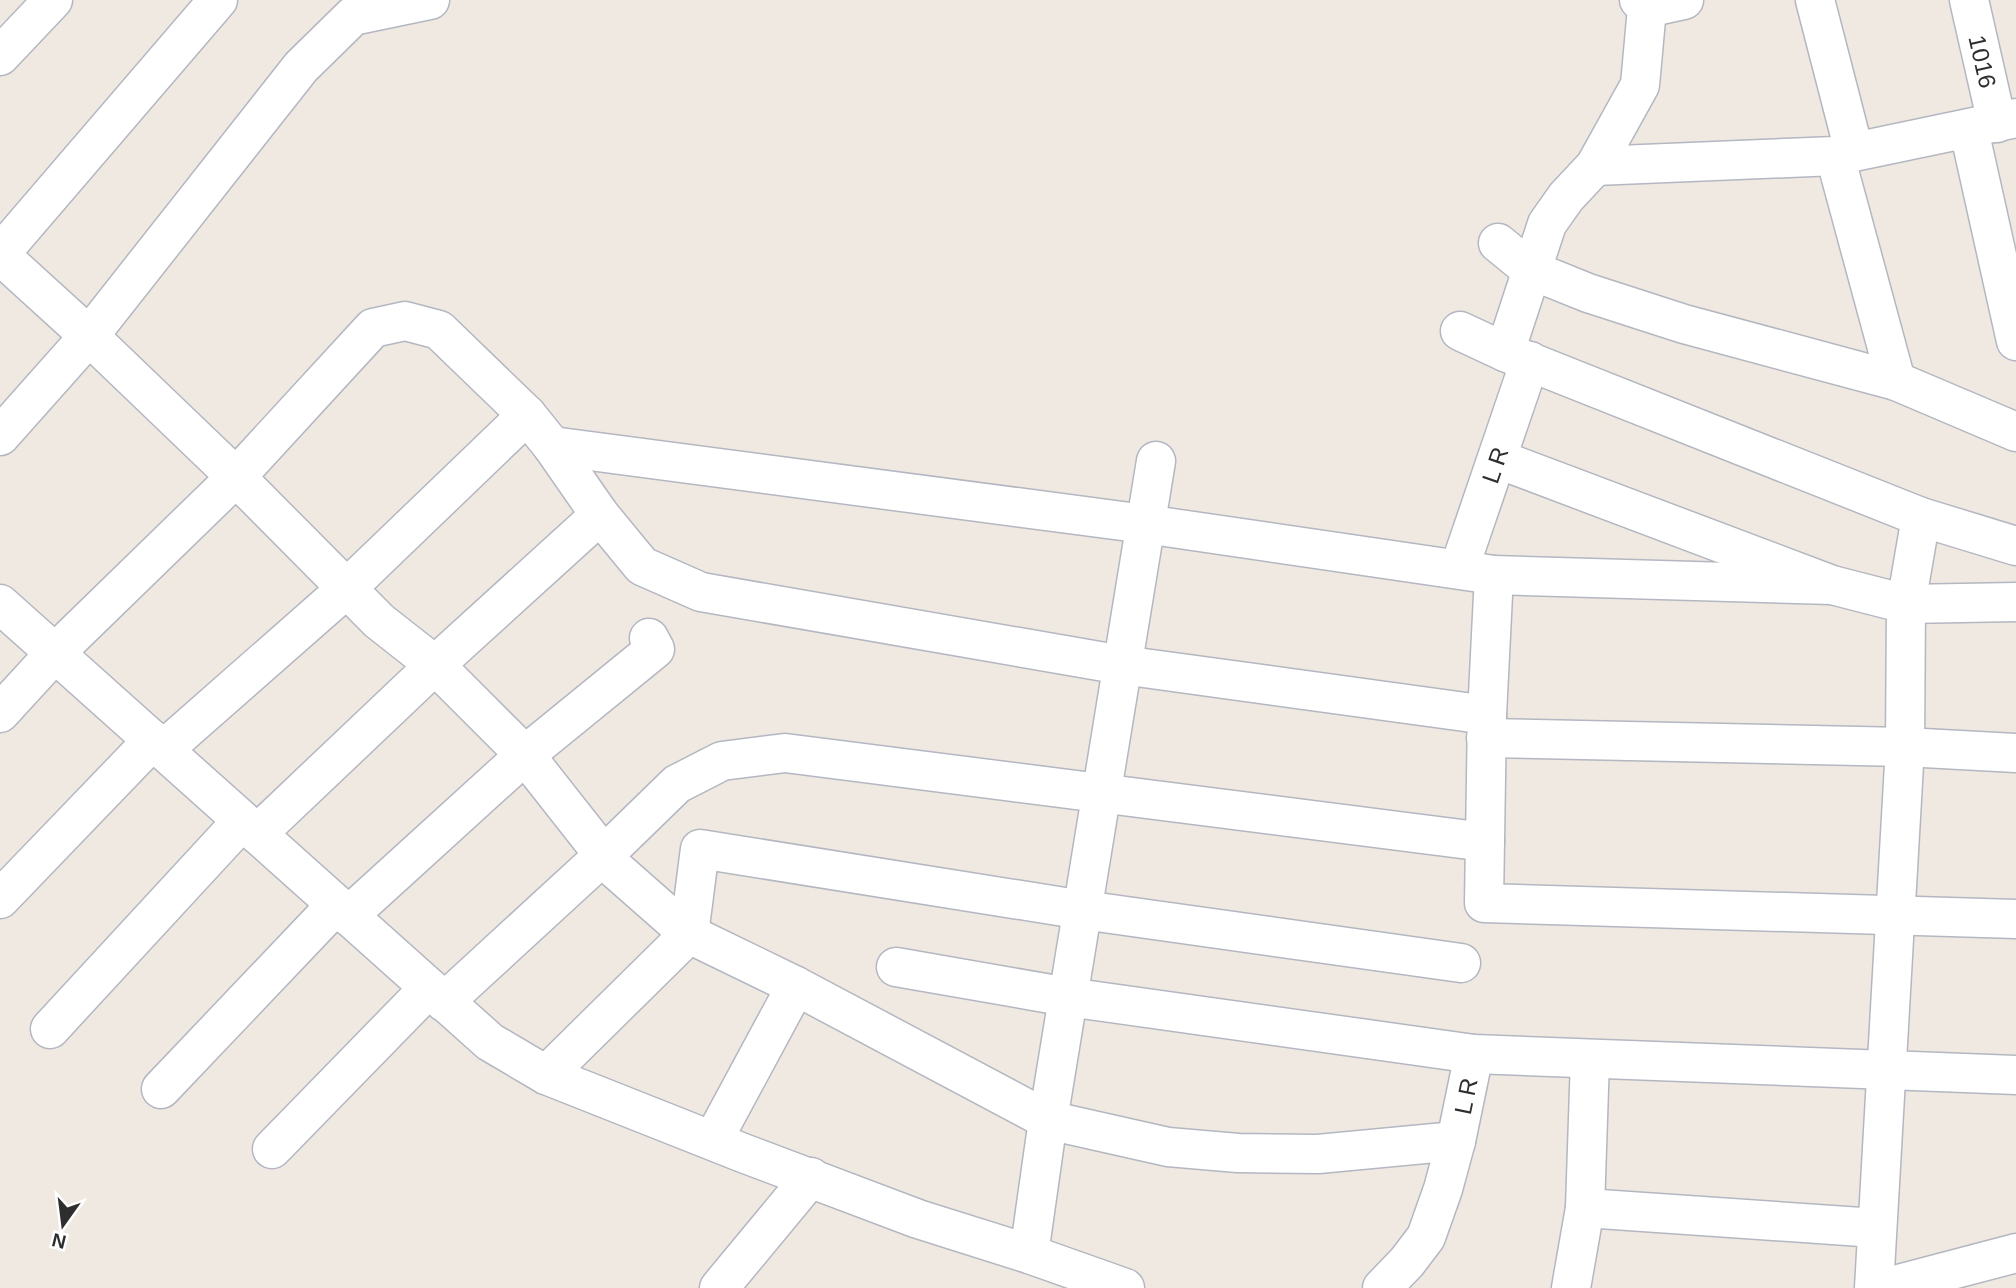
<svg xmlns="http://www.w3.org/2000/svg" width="2016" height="1288" font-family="Helvetica,sans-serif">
	<rect width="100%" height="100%" fill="#efe9e1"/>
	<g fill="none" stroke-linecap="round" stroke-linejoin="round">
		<g stroke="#b4b7c1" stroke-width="41">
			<g id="street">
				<path d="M1815 0 1854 151"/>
				<path id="s1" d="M1969 0 1997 123"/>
				<path d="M1647 8 1684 0"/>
				<path d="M0 56 53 0"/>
				<path d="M1969 130 2016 341"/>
				<path d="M1835 156 1896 381"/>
				<path d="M1595 166 1835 156 2016 118"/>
				<path d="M1498 243 1531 270 1588 293 1684 324 1896 381 2016 432"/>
				<path d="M0 254 218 0"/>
				<path d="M0 255 89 336 236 477 379 621 435 665 525 755 614 868 689 934 796 986 1048 1120 1168 1147 1238 1153 1318 1154 1456 1141"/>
				<path d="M1460 331 1505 352 1921 517 2016 546"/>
				<path d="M1505 352 1547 224 1566 197 1595 166 1640 85 1647 8 1639 0"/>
				<path d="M0 436 89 336 301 67 353 16 430 0"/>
				<path d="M552 446 1145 524 1494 575 1832 585"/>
				<path d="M1498 459 1832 585 1906 604 2016 602"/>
				<path id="s2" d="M1459 569 1530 361"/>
				<path d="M1494 575 1487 715 1484 903 2016 919"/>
				<path d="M0 604 490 1042 546 1075 743 1153 918 1219 1029 1254 1125 1288"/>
				<path d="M0 713 55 653 236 477 373 328 405 321 439 330 527 415 552 446 600 515 642 566 701 592 1122 665 1487 715"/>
				<path d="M1486 738 1905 747 2016 753"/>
				<path d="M163 750 346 589 527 415"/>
				<path d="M257 834 435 665 600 515"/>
				<path d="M0 899 153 740"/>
				<path d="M348 916 525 755 655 649 649 638"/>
				<path d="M896 967 1068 997 1474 1054 2016 1075"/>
				<path d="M444 1002 604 855 677 784 722 761 785 753 1485 842"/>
				<path d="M50 1029 242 821"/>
				<path d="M546 1075 689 934 700 849 1083 910 1461 963"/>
				<path d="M161 1089 336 905"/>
				<path d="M713 1140 796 986"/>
				<path d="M272 1149 429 988"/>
				<path d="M1585 1208 1876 1228"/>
				<path d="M1029 1254 1048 1120 1156 461"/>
				<path d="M719 1288 811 1177"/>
				<path id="s3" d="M1382 1288 1407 1262 1426 1237 1443 1189 1456 1141 1474 1054"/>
				<path d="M1571 1288 1585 1208 1590 1059"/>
				<path d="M1874 1288 1905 747 1906 604 1921 517"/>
				<path d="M1883 1288 2016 1253"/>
			</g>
		</g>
		<use href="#street" stroke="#fff" stroke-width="38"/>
	</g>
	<g text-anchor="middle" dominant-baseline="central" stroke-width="5" stroke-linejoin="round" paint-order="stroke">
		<g font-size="24" fill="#2e2e2e" stroke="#fff">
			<text stroke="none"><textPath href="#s1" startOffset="63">1016</textPath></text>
			<text stroke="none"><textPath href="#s2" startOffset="110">L R</textPath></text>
			<text stroke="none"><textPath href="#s3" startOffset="214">L R</textPath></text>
		</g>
	</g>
	<g transform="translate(63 1225) rotate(194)" stroke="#ffffff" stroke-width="5" paint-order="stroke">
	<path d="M0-5L12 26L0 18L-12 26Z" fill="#2e2e2e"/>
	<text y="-10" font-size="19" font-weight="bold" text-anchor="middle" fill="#2e2e2e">N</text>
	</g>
</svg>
